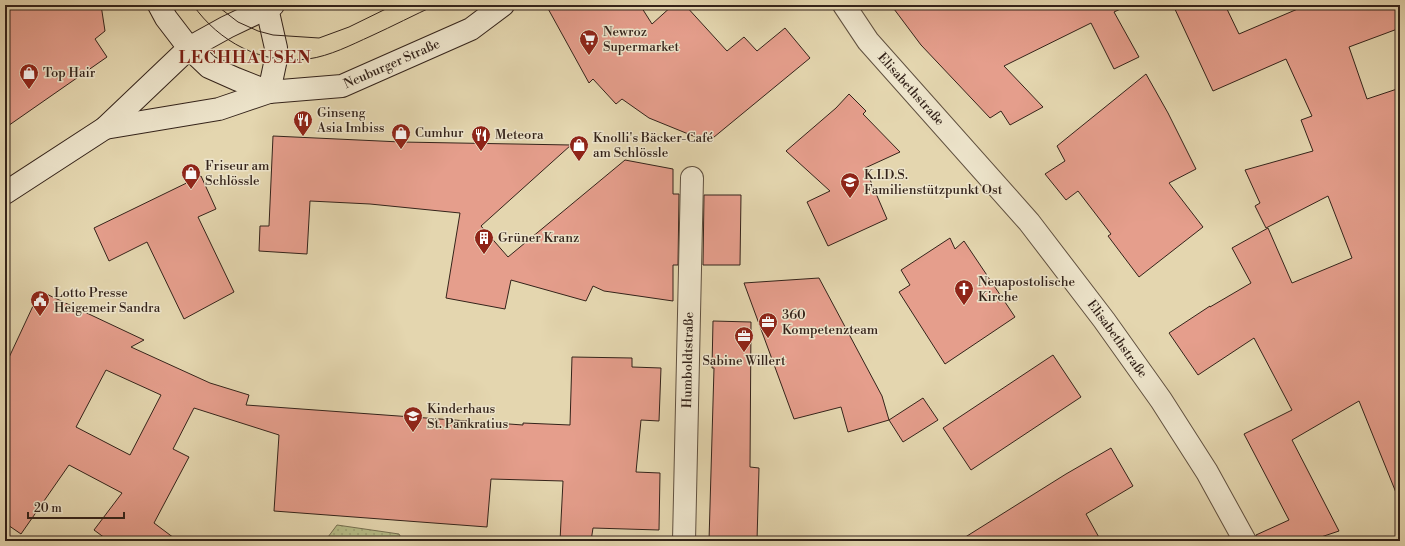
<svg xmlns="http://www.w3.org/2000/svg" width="1405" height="546" font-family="'Libre Bodoni',serif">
	<defs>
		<pattern id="park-dots" width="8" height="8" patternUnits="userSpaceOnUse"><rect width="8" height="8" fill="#b7bd88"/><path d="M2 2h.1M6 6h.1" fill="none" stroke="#9ea275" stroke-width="1.8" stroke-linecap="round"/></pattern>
	</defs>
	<rect width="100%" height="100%" fill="#e4d6af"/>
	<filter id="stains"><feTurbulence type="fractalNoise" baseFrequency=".005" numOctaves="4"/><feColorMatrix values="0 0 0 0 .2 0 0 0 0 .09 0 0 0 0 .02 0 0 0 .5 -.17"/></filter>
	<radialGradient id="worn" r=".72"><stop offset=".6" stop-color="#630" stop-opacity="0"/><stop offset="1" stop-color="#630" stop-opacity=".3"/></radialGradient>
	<path fill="url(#park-dots)" stroke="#767051" d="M337 525 399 534 403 541H325Z"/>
	<path fill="#e59e8c" stroke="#34231a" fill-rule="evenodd" d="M5 5H101L105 31 95 39 107 57 5 128Z
		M546 5H640L652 24 673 5H685L727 51 744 37 757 51 785 28 810 58 708 142 649 118 622 99 616 104 593 79 589 83Z
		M891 5H1129L1114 12 1139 57 1114 69 1091 23 1004 66 1043 107 1010 125 1001 111 990 118 921 45Z
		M1173 5H1225L1239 34 1307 5H1400V28L1349 47 1367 99 1400 88V500H1399L1359 401 1292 440 1339 531 1309 541H1257L1256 535 1289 520 1244 434 1292 410 1254 338 1198 375 1169 333 1210 306V307L1251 283 1232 248 1268 228 1292 283 1352 258 1328 196 1266 228 1255 206 1260 203 1245 170 1313 151 1301 120 1312 116 1286 59 1213 91Z
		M1146 74 1168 113 1196 169 1169 183 1203 227 1139 277 1108 236 1111 234 1078 191 1066 200 1045 174 1065 161 1057 146Z
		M849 94 866 111 863 114 900 152 865 168 887 219 828 246 807 202 830 191 786 151 836 108Z
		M273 136 401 142 571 145 481 226 508 257 625 160 673 169V194H679L678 265H673V301L604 291 593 286 586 301 511 280 505 309 446 298 460 213 370 204 310 201 307 254 259 251 260 226H269Z
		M201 176 216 209 198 217 234 292 184 319 147 242 109 261 94 228Z
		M704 195H741L740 265H703Z
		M950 238 955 249 964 241 1015 317 945 364 899 292 910 285 901 270Z
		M819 278 882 396 889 420 848 432 841 407 794 419 744 283Z
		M40 291 144 340 131 347 210 383 249 395 246 405 523 425V423L570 425 572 357 632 358V367L661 368 659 421 641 420 636 472 660 473 659 530 593 528 591 541H560L563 481 491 479 487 527 274 511 279 435 194 408 173 449 189 457 154 523 178 541H109L94 530 122 493 69 465 21 534 5 523V366ZM106 370 161 395 130 455 76 427Z
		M713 321 751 322 750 467 759 468 757 541H709L714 368H712Z
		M1053 355 1081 397 971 470 943 428Z
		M923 398 938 420 903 442 889 420Z
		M1111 448 1133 486 1086 514 1101 541H959L1066 474Z"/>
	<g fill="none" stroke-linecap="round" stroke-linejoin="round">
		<g stroke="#60503f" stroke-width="24">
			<g id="street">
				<path id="s1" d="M844 5 868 41 1029 222 1104 320 1161 400 1207 472 1245 541"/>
				<path id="s2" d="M684 541 692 178"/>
			</g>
		</g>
		<g stroke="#34231a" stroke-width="24">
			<g id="secondary">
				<path d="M159 5 166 18 189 48 209 67 236 79 269 92"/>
				<path d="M265 5 267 8 276 48V59L269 92"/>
				<path id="s3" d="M105 128 219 109 269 92 342 86 471 29 503 5"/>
				<path d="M5 193 105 128 189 48 227 27 273 5"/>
			</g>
		</g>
		<use href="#street" stroke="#ede4cb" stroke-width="22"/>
		<use href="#secondary" stroke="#ede4cb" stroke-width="22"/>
		<path stroke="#34231a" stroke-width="1" d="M193 5C219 42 262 65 308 59 330 56 351 45 371 36 393 26 414 15 436 5
			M216 5 238 22 258 31 273 35 319 38 349 27 394 5"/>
	</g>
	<defs>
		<g id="supermarket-pin" transform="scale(1)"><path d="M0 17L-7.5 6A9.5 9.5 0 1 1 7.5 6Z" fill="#8f2418" stroke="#ede4cb"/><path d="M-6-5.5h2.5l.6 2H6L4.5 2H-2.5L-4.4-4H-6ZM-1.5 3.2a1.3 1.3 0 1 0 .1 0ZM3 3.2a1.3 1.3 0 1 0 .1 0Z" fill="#fff"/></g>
		<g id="shop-pin" transform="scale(1)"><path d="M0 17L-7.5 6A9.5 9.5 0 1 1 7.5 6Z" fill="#8f2418" stroke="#ede4cb"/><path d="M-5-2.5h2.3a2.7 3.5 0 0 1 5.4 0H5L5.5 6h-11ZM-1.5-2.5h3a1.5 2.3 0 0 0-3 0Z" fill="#fff"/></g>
		<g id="restaurant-pin" transform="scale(1)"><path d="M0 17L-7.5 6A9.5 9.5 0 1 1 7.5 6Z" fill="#8f2418" stroke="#ede4cb"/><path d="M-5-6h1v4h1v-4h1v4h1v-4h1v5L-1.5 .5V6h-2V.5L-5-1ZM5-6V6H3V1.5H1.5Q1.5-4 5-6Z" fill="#fff"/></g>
		<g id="school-pin" transform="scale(1)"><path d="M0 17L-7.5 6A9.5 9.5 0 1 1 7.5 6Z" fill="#8f2418" stroke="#ede4cb"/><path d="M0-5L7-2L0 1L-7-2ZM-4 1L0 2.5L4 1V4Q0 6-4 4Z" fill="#fff"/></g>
		<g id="building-pin" transform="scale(1)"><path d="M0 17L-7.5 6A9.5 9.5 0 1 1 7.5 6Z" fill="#8f2418" stroke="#ede4cb"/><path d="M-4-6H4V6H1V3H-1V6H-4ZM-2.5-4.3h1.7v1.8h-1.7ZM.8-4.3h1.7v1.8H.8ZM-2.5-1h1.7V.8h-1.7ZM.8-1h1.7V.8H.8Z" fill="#fff"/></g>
		<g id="church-pin" transform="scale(1)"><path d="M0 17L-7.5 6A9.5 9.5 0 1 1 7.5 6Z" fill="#8f2418" stroke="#ede4cb"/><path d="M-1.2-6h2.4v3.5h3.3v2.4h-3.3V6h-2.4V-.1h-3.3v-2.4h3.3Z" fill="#fff"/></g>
		<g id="civic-pin" transform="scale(1)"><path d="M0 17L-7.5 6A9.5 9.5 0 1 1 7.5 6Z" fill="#8f2418" stroke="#ede4cb"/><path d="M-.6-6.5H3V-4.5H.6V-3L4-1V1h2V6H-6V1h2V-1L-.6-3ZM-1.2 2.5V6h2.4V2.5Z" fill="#fff"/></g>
		<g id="office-pin" transform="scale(1)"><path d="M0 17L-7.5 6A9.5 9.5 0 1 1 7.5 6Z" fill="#8f2418" stroke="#ede4cb"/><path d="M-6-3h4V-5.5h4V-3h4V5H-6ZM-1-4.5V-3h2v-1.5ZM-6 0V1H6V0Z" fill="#fff"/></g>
	</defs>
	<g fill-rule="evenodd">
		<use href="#supermarket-pin" x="589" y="39"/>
		<use href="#shop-pin" x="29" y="73"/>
		<use href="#restaurant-pin" x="303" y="120"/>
		<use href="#shop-pin" x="401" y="133"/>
		<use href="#restaurant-pin" x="481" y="135"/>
		<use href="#shop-pin" x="579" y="145"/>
		<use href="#shop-pin" x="191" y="173"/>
		<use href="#school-pin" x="850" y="182"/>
		<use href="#building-pin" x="484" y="238"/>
		<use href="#church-pin" x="964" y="289"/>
		<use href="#civic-pin" x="40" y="300"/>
		<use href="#office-pin" x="768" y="322"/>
		<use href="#office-pin" x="744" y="336"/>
		<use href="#school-pin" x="413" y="416"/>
	</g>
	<g text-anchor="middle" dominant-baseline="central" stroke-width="3" stroke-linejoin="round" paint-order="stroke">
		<g font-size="13" fill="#34231a" stroke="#ede4cb" text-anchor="start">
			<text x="603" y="32">Newroz<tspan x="603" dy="15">Supermarket</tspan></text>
			<text x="43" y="73">Top Hair</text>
			<text x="317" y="113">Ginseng<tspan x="317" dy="15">Asia Imbiss</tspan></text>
			<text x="415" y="133">Cumhur</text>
			<text x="495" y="135">Meteora</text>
			<text x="593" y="138">Knolli's Bäcker-Café<tspan x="593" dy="15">am Schlössle</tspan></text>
			<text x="205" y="166">Friseur am<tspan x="205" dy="15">Schlössle</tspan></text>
			<text x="864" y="175">K.I.D.S.<tspan x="864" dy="15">Familienstützpunkt Ost</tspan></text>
			<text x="498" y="238">Grüner Kranz</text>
			<text x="978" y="282">Neuapostolische<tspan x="978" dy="15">Kirche</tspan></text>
			<text x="54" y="293">Lotto Presse<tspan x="54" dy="15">Heigemeir Sandra</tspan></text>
			<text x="782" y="315">360<tspan x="782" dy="15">Kompetenzteam</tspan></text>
			<text x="744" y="361" text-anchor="middle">Sabine Willert</text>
			<text x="427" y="409">Kinderhaus<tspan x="427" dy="15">St. Pankratius</tspan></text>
		</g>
		<g font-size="13" fill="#34231a" stroke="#ede4cb">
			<text stroke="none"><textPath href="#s3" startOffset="296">Neuburger Straße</textPath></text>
			<text stroke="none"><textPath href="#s1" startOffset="108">Elisabethstraße</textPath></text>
			<text stroke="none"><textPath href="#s1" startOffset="432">Elisabethstraße</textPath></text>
			<text stroke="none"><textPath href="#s2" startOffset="181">Humboldtstraße</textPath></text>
		</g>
		<g font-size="17" font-weight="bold" letter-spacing="1" fill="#7a1f14" stroke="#ede4cb">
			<text x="245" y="58">LECHHAUSEN</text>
		</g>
	</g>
	<rect width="1405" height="546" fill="none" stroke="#e4d6af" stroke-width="20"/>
	<rect x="6" y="6" width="1393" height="534" fill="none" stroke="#34231a" stroke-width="2"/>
	<rect x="10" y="10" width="1385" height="526" fill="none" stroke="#34231a"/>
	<path d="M28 512v6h96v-6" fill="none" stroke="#34231a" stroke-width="2"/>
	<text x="34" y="512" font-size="12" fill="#34231a" stroke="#ede4cb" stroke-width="3" paint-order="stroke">20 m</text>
	<rect width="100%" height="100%" filter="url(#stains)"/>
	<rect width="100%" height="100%" fill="url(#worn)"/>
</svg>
